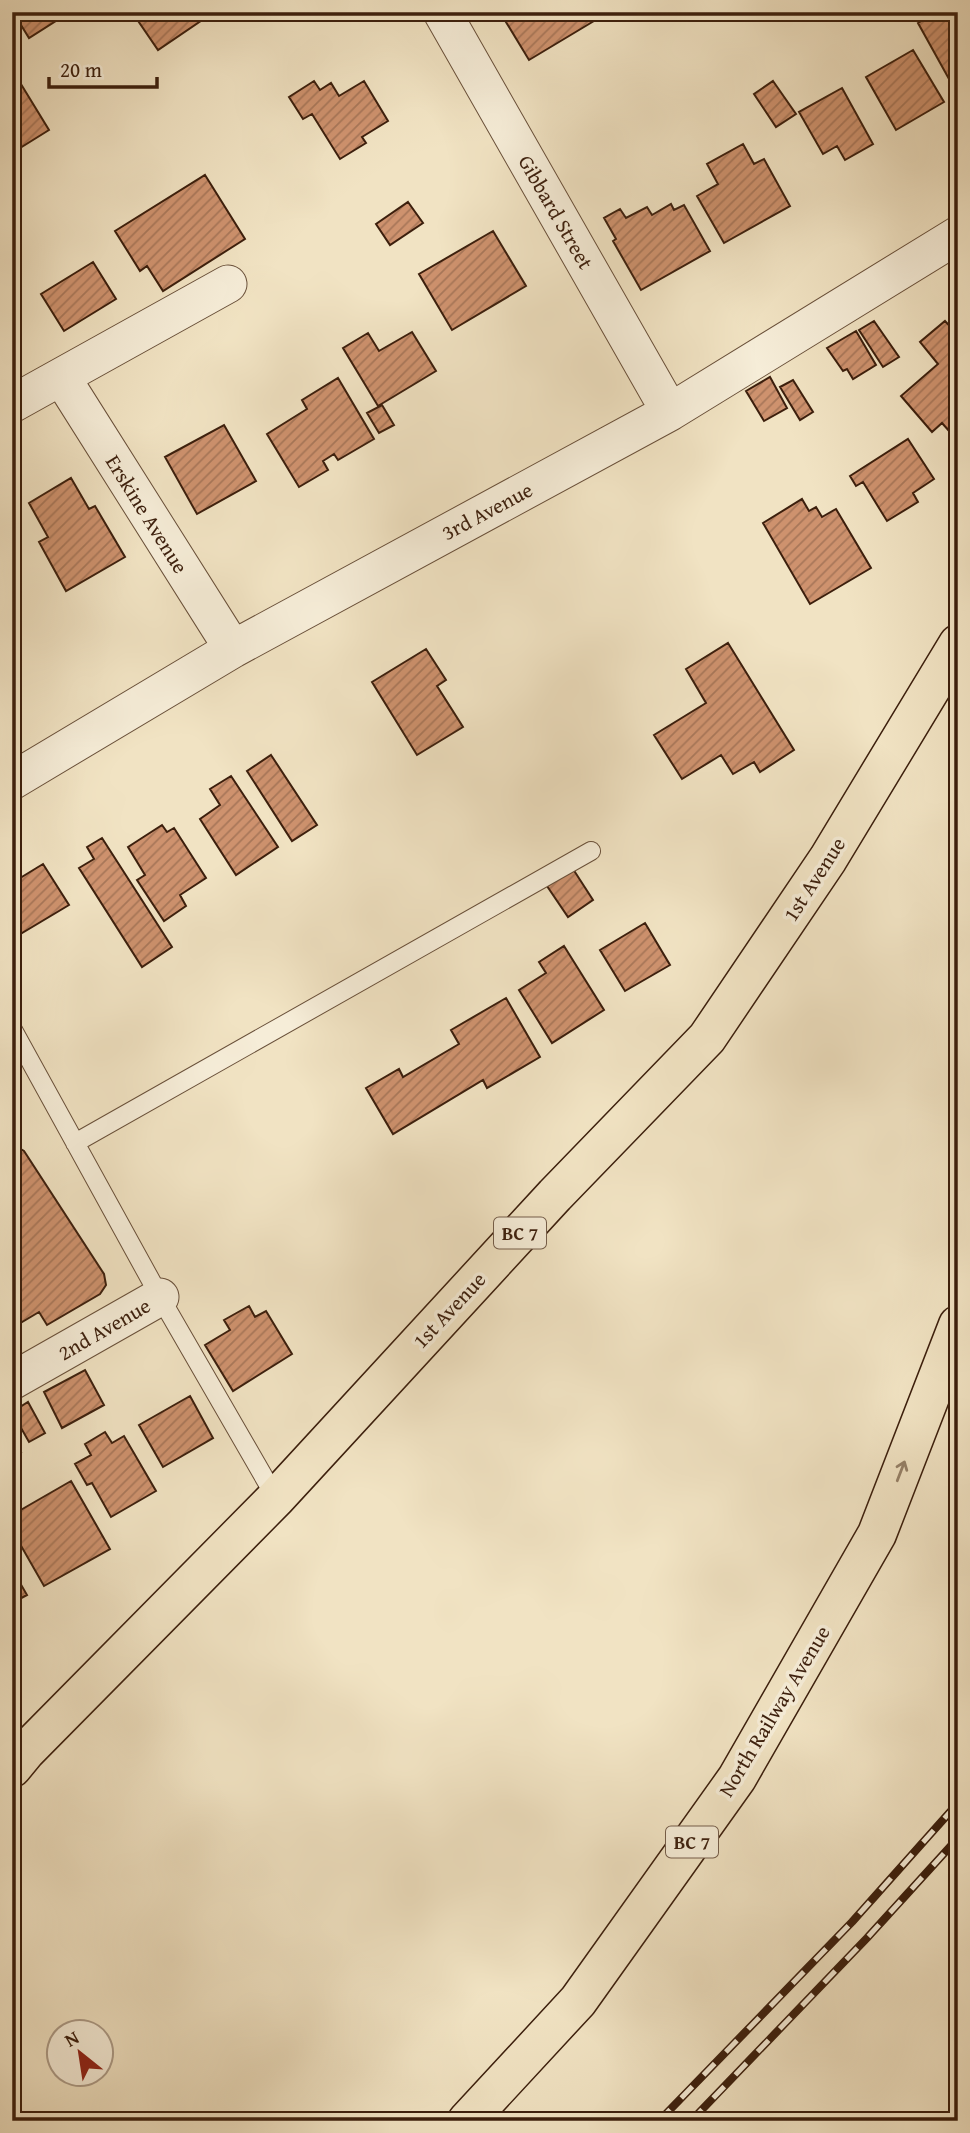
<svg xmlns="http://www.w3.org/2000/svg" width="970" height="2133" font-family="'Gentium Book Plus',serif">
	<defs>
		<pattern id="building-hatch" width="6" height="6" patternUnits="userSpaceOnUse" patternTransform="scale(1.75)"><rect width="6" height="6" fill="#ce926e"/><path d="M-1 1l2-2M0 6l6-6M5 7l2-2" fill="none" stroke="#a87759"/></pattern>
	</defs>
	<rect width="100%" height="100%" fill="#f1e3c3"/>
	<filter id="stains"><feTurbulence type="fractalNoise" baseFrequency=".00286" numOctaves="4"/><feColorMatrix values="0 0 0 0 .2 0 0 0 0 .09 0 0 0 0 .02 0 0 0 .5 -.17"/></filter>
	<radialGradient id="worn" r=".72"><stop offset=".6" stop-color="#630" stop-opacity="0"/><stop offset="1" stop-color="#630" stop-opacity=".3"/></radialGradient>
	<path fill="url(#building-hatch)" stroke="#3c1f0d" stroke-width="2" d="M13 12H70L29 38Z
		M132 12H214L158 50Z
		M513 12H589L594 21 529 60 506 22 515 17Z
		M937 12H958V75L949 79 918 23Z
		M913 50 944 102 896 130 866 77Z
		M16 76 49 130 12 153V79Z
		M314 81 320 90 331 83 339 96 364 81 388 121 362 137 366 143 340 159 312 114 303 119 289 97Z
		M773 81 796 114 776 127 754 94Z
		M842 88 873 144 845 160 837 146 823 154 799 112Z
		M743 144 754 164 764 159 790 206 724 243 697 196 718 184 707 164Z
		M205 175 245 239 163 291 147 266 140 271 115 231Z
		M408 202 423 223 390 245 376 224Z
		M671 204 674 210 684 205 710 251 641 290 613 241 616 239 604 218 620 209 626 218 647 207 652 215Z
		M493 231 526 286 452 330 419 274Z
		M93 262 116 299 64 331 41 294Z
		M874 321 899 357 883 367 859 330Z
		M945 321 958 335V441L942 423 932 432 901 396 938 364 920 342Z
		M856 331 876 365 853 379 847 369 843 371 827 348Z
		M412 332 436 371 378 406 343 348 368 333 379 351Z
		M770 377 787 408 764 421 746 391Z
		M338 378 374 439 338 460 334 454 323 461 328 470 299 487 267 434 307 409 302 400Z
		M793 380 813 412 800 420 780 387Z
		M382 405 394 425 379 433 367 413Z
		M224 425 256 481 197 514 165 457Z
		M908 439 934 479 913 493 918 502 887 521 863 482 856 486 850 476Z
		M71 478 89 509 95 506 125 557 66 591 39 542 48 537 29 503Z
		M802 499 809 511 816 507 822 517 836 509 871 568 810 604 763 523Z
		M728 643 794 750 760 772 754 762 733 774 721 755 682 779 654 735 706 703 686 669Z
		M426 649 446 680 437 686 463 727 417 755 372 682Z
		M271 755 317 825 292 841 247 771Z
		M231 776 278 847 236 875 200 819 220 805 210 789Z
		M162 825 167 832 174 828 206 878 180 895 186 906 164 921 137 880 145 875 128 847Z
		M102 838 172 947 142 967 79 868 94 859 87 847Z
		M43 864 69 905 12 939V883Z
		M573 869 593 900 568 917 547 886Z
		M645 923 670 965 625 991 600 950Z
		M564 946 604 1010 552 1043 519 990 546 973 539 962Z
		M506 998 540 1057 487 1088 483 1080 393 1134 366 1088 399 1069 403 1077 459 1044 451 1030Z
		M19 1148 24 1151 104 1274 106 1285 100 1294 47 1325 39 1312 12 1328V1149Z
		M249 1306 255 1317 266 1311 292 1354 233 1391 205 1345 230 1330 224 1320Z
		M85 1370 104 1405 62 1428 44 1392Z
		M190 1396 213 1438 163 1467 139 1425Z
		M28 1402 45 1433 29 1442 12 1412Z
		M105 1432 112 1443 124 1436 156 1491 111 1517 92 1483 87 1485 75 1464 91 1455 85 1444Z
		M12 1434 21 1452 12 1456Z
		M71 1481 110 1549 44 1586 12 1530V1515Z
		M12 1569 27 1595 12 1603Z"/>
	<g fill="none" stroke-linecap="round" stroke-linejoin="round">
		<g stroke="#69503a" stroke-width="20">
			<path id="service" d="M12 1028 160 1297 276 1498
				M75 1143 591 851"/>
		</g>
		<g stroke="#69503a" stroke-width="39">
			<path id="minor" d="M442 12 670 412
				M62 378 233 649
				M12 404 228 284
				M12 781 233 649 670 412 958 235
				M12 1381 160 1297"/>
		</g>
		<g stroke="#3c1f0d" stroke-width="41">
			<path id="primary" d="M12 1768 26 1751 276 1498 555 1195 707 1038 828 859 958 644
				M467 2121 578 2001 737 1778 877 1534 958 1325"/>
		</g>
		<use href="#service" stroke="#f6edd8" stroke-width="18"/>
		<use href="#minor" stroke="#f6edd8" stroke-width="37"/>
		<use href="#primary" stroke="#f1e3c3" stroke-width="38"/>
		<g stroke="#3c1f0d" stroke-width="8">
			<path id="rail" d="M659 2121 852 1922 958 1803
				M691 2121 867 1938 958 1838"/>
		</g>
		<use href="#rail" stroke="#f6edd8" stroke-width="5" stroke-dasharray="16" stroke-linecap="butt"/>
	</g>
	<defs><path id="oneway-shaft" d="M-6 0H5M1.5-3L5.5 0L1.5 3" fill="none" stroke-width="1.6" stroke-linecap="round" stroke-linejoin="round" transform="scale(1.75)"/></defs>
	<use stroke="#968168" href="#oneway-shaft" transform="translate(901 1471) rotate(-69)"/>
	<g text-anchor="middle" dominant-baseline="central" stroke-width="7" stroke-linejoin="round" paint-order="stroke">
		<g fill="#f6edd8" stroke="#745d4a" stroke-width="2">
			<rect x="494" y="1217.5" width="52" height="31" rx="5"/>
			<rect x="666" y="1826.5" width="52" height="31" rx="5"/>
		</g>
		<g font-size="19" font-weight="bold" fill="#3c1f0d">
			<text x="520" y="1233">BC 7</text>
			<text x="692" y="1842">BC 7</text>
		</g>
		<g font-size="21" fill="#3c1f0d" stroke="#f6edd8">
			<text transform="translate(556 212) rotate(60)">Gibbard Street</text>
			<text transform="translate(487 511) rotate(-28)">3rd Avenue</text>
			<text transform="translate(147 514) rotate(58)">Erskine Avenue</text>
			<text transform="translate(814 879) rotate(-57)">1st Avenue</text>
			<text transform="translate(449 1310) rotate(-47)">1st Avenue</text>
			<text transform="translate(104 1329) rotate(-30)">2nd Avenue</text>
			<text transform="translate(774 1711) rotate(-59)">North Railway Avenue</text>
		</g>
	</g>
	<rect width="970" height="2133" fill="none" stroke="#f1e3c3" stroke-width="42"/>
	<rect x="14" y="14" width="942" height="2105" fill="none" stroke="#3c1f0d" stroke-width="3.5"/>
	<rect x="21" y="21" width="928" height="2091" fill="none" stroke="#3c1f0d" stroke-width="2"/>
	<g transform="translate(80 2053) rotate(330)"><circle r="33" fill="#f6edd8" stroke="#ac9b87" stroke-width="2"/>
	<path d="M0-5L12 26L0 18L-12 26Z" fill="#8f2418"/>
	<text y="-10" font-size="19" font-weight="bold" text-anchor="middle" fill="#3c1f0d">N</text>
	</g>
	<path d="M49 77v10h108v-10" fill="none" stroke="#3c1f0d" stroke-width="3.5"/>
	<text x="60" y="77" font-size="21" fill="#3c1f0d" stroke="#f6edd8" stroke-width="5" paint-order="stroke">20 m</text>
	<rect width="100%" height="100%" filter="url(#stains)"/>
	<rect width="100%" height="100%" fill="url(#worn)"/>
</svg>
